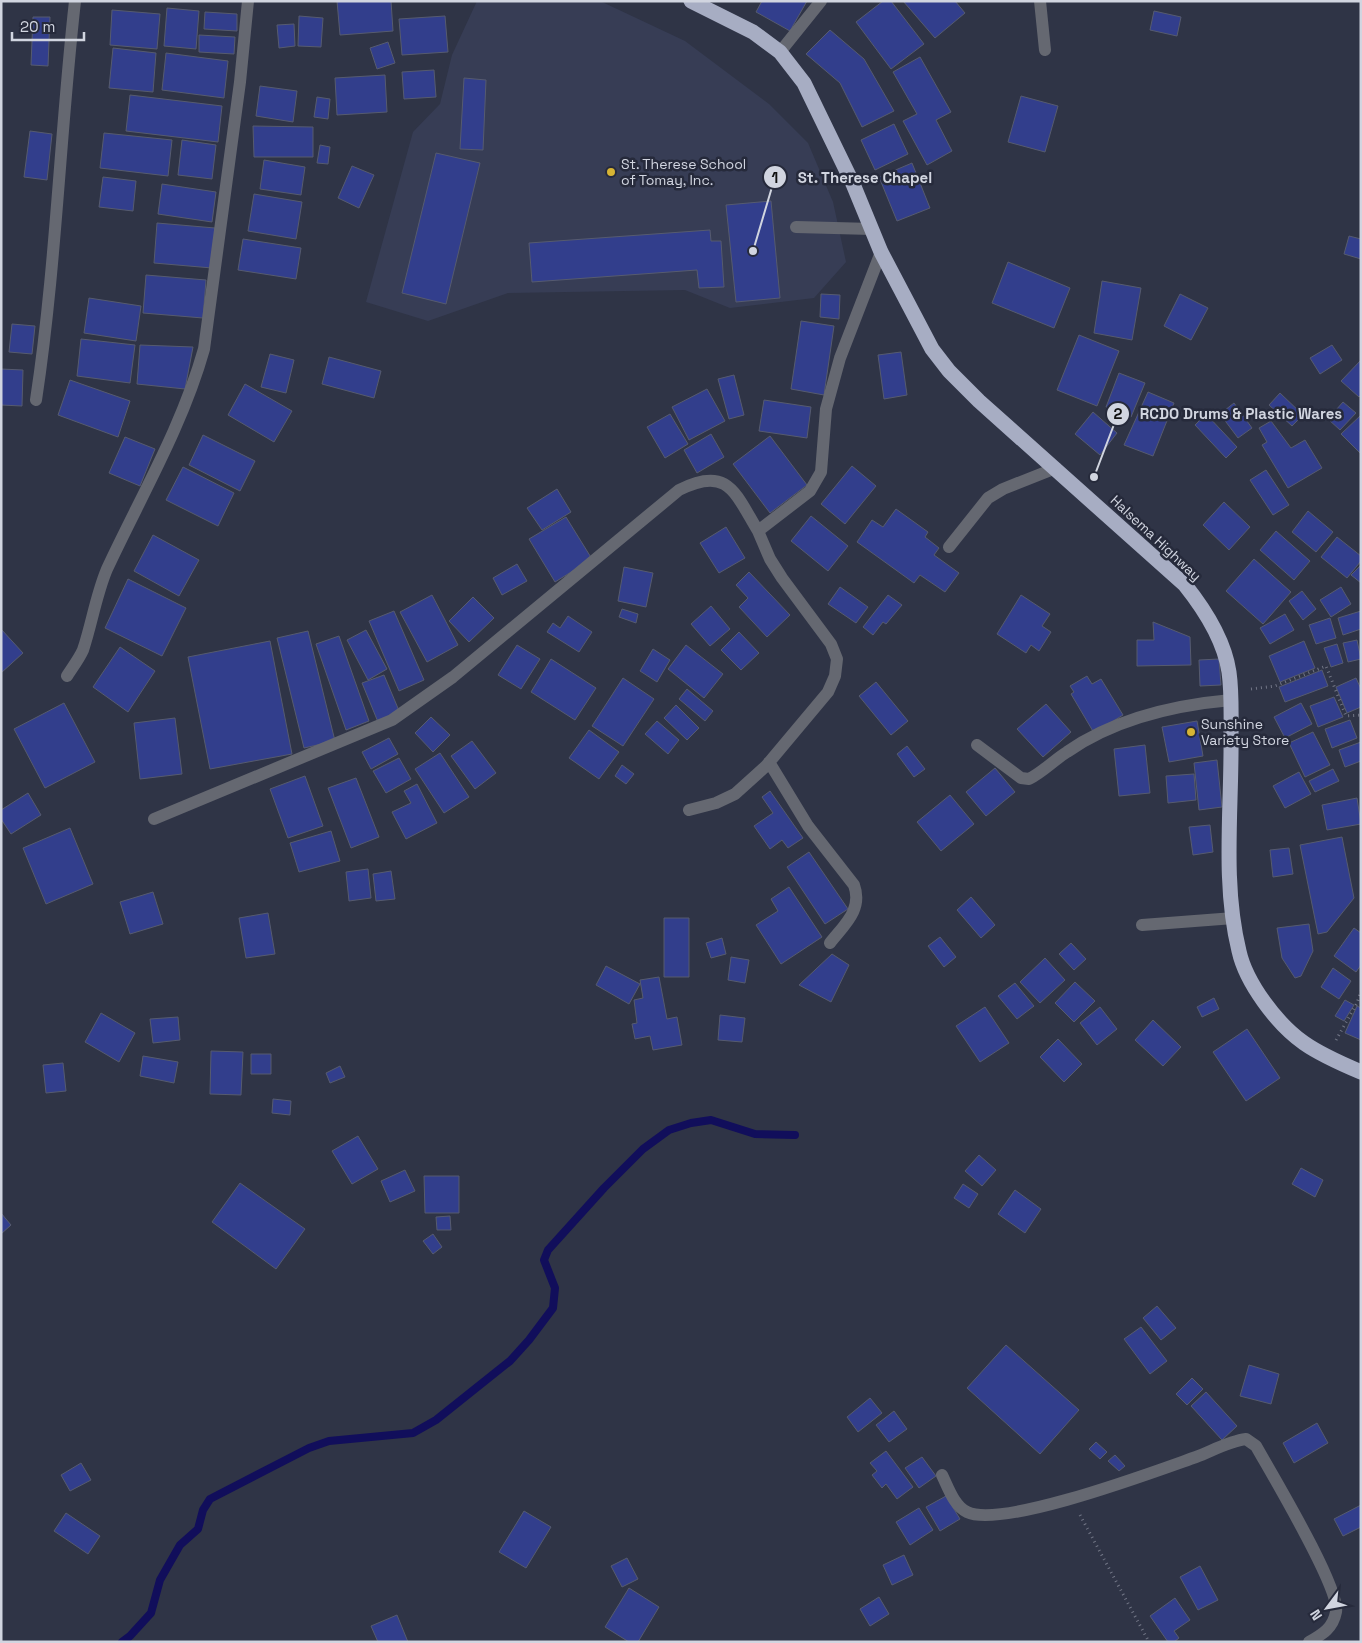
<svg xmlns="http://www.w3.org/2000/svg" width="1362" height="1643" font-family="'Space Grotesk',sans-serif">
	<rect width="100%" height="100%" fill="#2f3446"/>
	<path fill="#373d55" d="M477 1H600L685 41 769 104 808 143 833 202 846 262 814 298 730 308 685 290 508 293 428 321 366 302 413 132 440 104 452 55Z"/>
	<g fill="none" stroke-linecap="round" stroke-linejoin="round">
		<path stroke="#110e5b" stroke-width="8" d="M122 1642 130 1636 151 1613 160 1580 180 1545 198 1529 203 1510 210 1499 309 1448 329 1441 413 1433 436 1420 510 1361 529 1340 553 1308 555 1288 544 1260 548 1250 604 1188 643 1149 669 1130 691 1123 711 1120 755 1134 795 1135"/>
	</g>
	<path fill="#323e8c" stroke="#565b6f" d="M337 1H391L393 31 340 35Z
		M762 1H807L790 31 756 12Z
		M883 1H891L924 44 891 69 856 22Z
		M903 1H955L965 13 935 38Z
		M167 8 199 11 196 49 164 46Z
		M112 10 160 14 157 49 110 45Z
		M1154 11 1181 17 1177 36 1150 30Z
		M205 12 237 14V31L204 29Z
		M299 16 323 18 321 47 298 46Z
		M445 16 448 52 402 55 399 19Z
		M33 17H50L48 66 31 65Z
		M294 24 295 46 279 48 277 25Z
		M830 30 864 59 894 111 862 127 840 83 806 54Z
		M199 35 235 37 234 54 199 52Z
		M388 42 395 63 377 69 370 48Z
		M113 48 156 53 153 92 109 88Z
		M166 53 228 61 224 98 162 90Z
		M920 57 951 112 936 120 952 151 927 165 903 121 917 114 893 72Z
		M434 70 436 97 404 99 402 72Z
		M385 75 387 112 337 115 335 78Z
		M464 78 486 80 483 150 460 149Z
		M260 86 297 91 293 122 256 116Z
		M130 95 222 106 218 142 126 131Z
		M1021 96 1058 106 1045 152 1008 142Z
		M317 97 330 99 328 119 314 117Z
		M894 124 908 154 875 170 861 140Z
		M253 126 313 127V157H254Z
		M30 131 52 134 47 180 24 177Z
		M104 133 172 140 168 176 100 168Z
		M182 140 216 145 212 179 178 175Z
		M320 145 330 147 328 164 317 163Z
		M436 153 480 163 446 304 402 293Z
		M264 160 305 167 301 195 260 189Z
		M912 163 930 208 897 221 879 177Z
		M352 166 374 175 359 208 338 198Z
		M103 177 136 181 133 211 99 207Z
		M162 184 216 192 212 222 158 214Z
		M254 194 302 202 296 239 248 231Z
		M771 201 780 298 736 302 726 205Z
		M157 223 215 228 212 268 154 263Z
		M710 230 711 241H721L724 287 699 288 697 270 532 282 529 243Z
		M1349 236 1361 239V259L1344 254Z
		M243 239 301 248 296 279 238 270Z
		M1008 262 1070 288 1054 328 992 303Z
		M146 275 206 280 203 318 143 313Z
		M1102 281 1141 288 1132 340 1094 333Z
		M821 294 840 295 839 319 820 317Z
		M1180 294 1208 308 1191 340 1164 326Z
		M89 298 141 306 136 341 84 333Z
		M801 321 834 326 824 395 791 389Z
		M12 324 35 326 32 354 9 352Z
		M1079 335 1119 351 1097 406 1057 390Z
		M81 339 135 345 130 383 77 376Z
		M140 345 193 347 185 389 137 384Z
		M1332 345 1342 360 1320 374 1310 358Z
		M901 352 907 395 884 399 878 355Z
		M270 354 294 360 286 393 261 387Z
		M329 357 381 371 374 398 322 384Z
		M1361 360V395L1359 397 1341 381Z
		M1 369 23 370 22 406 1 405Z
		M1119 373 1145 383 1131 417 1106 407Z
		M734 375 744 415 729 419 718 379Z
		M70 380 130 401 118 437 58 415Z
		M245 384 292 411 274 442 228 415Z
		M707 389 725 421 689 440 672 407Z
		M1148 392 1174 403 1153 456 1124 445Z
		M1280 393 1303 415 1292 426 1269 405Z
		M764 400 811 407 807 438 759 431Z
		M1343 402 1356 413 1340 430 1328 419Z
		M1234 403 1252 428 1238 438 1220 414Z
		M1093 412 1117 433 1100 455 1075 434Z
		M670 414 688 444 665 458 647 427Z
		M1206 414 1237 447 1226 458 1195 425Z
		M1361 415V454L1341 434Z
		M1271 421 1291 448 1305 440 1322 468 1288 488 1262 445 1267 442 1259 428Z
		M711 434 724 457 697 473 684 450Z
		M203 435 255 461 240 491 189 465Z
		M770 436 807 485 770 513 733 464Z
		M125 437 155 449 140 486 109 473Z
		M852 466 876 486 845 524 821 504Z
		M183 467 234 493 218 526 166 500Z
		M1266 470 1289 505 1273 515 1250 480Z
		M557 489 571 512 542 530 527 508Z
		M1224 502 1250 527 1229 550 1203 525Z
		M896 509 928 532 925 537 939 548 934 555 959 573 945 592 920 575 914 583 857 542 872 520 883 527Z
		M1308 511 1333 532 1316 552 1292 532Z
		M811 516 848 546 828 571 791 541Z
		M566 517 592 559 555 582 529 539Z
		M726 527 745 558 719 573 700 543Z
		M1276 531 1310 561 1294 580 1260 550Z
		M153 535 199 560 179 596 134 571Z
		M1337 537 1361 556V561L1347 578 1321 557Z
		M1254 559 1291 592 1263 624 1226 591Z
		M517 564 527 581 502 595 493 578Z
		M1361 565V583L1351 575Z
		M624 567 653 573 646 607 618 601Z
		M749 572 790 615 767 637 739 607 748 598 736 585Z
		M128 579 186 608 162 656 105 628Z
		M840 587 868 607 856 623 828 604Z
		M1341 587 1351 604 1331 617 1320 600Z
		M1302 591 1316 609 1303 620 1289 601Z
		M432 595 458 645 427 662 400 612Z
		M888 595 902 605 886 624 883 622 873 635 863 627Z
		M1021 595 1050 614 1042 626 1051 632 1039 651 1031 645 1026 653 997 634Z
		M473 597 494 618 469 642 449 621Z
		M711 606 730 629 710 646 691 624Z
		M622 609 638 614 636 623 619 617Z
		M394 611 424 680 399 691 369 621Z
		M1361 611V629L1343 635 1338 618Z
		M1285 614 1294 630 1270 644 1260 628Z
		M568 616 592 632 579 652 547 632 553 623 560 628Z
		M1330 618 1336 638 1316 644 1309 625Z
		M1153 622 1190 637 1191 665 1137 666V640H1154Z
		M1 629 23 653 1 673Z
		M366 630 387 669 368 680 347 640Z
		M308 631 335 741 304 748 277 638Z
		M739 632 759 653 741 670 721 650Z
		M339 636 369 721 346 730 316 644Z
		M1357 640 1361 659 1348 662 1343 643Z
		M270 641 292 754 210 769 188 657Z
		M1304 641 1315 668 1280 682 1269 656Z
		M1337 644 1343 663 1331 667 1324 648Z
		M517 645 540 659 521 689 498 675Z
		M686 645 723 674 704 698 668 669Z
		M120 647 155 671 128 712 93 687Z
		M653 649 670 660 657 682 640 671Z
		M551 659 596 688 575 720 531 692Z
		M1219 659 1221 685 1200 686 1199 660Z
		M1322 670 1328 686 1285 702 1279 687Z
		M384 675 400 713 378 722 362 683Z
		M1087 676 1092 684 1101 679 1123 715 1094 733 1071 694 1074 692 1070 686Z
		M623 678 654 699 623 746 592 726Z
		M1356 678 1361 689V707L1347 713 1336 687Z
		M876 682 908 721 891 735 859 696Z
		M687 689 713 711 705 721 679 699Z
		M1334 697 1343 717 1318 727 1310 706Z
		M64 703 95 762 45 788 14 729Z
		M1301 703 1312 724 1285 738 1274 717Z
		M1046 704 1071 732 1043 757 1017 729Z
		M676 705 699 728 687 740 664 718Z
		M431 717 450 735 433 752 415 733Z
		M175 718 182 774 140 779 134 723Z
		M1350 720 1357 738 1332 748 1325 729Z
		M657 721 679 740 668 754 645 734Z
		M1197 721 1203 756 1169 762 1162 727Z
		M589 730 619 752 599 779 569 758Z
		M1313 732 1330 765 1305 777 1289 743Z
		M389 738 398 754 371 769 362 752Z
		M472 741 496 773 475 789 451 756Z
		M1361 742V761L1345 767 1339 750Z
		M1145 745 1150 793 1119 796 1114 749Z
		M907 746 925 769 914 777 897 754Z
		M440 753 469 797 444 813 415 769Z
		M399 758 411 779 386 793 373 771Z
		M1217 760 1222 807 1199 810 1194 763Z
		M622 765 634 774 626 784 615 776Z
		M995 768 1015 792 986 816 966 792Z
		M1333 769 1339 781 1315 792 1309 781Z
		M1299 772 1311 794 1285 808 1273 786Z
		M1194 774 1196 800 1168 803 1166 776Z
		M305 776 323 826 288 838 270 789Z
		M356 778 379 837 351 848 328 788Z
		M417 784 437 823 406 839 392 812 411 803 404 791Z
		M770 791 803 838 788 848 782 840 770 849 754 826 773 813 762 797Z
		M28 793 41 815 11 834 1 819V810Z
		M950 795 974 824 941 851 917 822Z
		M1357 798 1361 824 1327 830 1322 805Z
		M1210 825 1213 852 1193 855 1189 827Z
		M70 828 93 884 46 904 23 848Z
		M331 831 340 861 299 872 290 843Z
		M1342 837 1354 898 1327 932 1318 934 1300 845Z
		M1289 848 1293 874 1273 877 1270 850Z
		M809 852 848 909 825 924 787 867Z
		M368 869 371 898 349 901 346 872Z
		M391 871 395 899 376 901 373 874Z
		M789 887 822 937 781 964 756 925 778 911 771 899Z
		M153 892 163 924 130 934 120 902Z
		M971 897 995 925 981 938 957 910Z
		M268 913 275 954 246 958 239 918Z
		M664 918H689V977H664Z
		M1309 924 1313 951 1301 976 1295 978 1282 958 1277 928Z
		M1354 928 1361 933V965L1356 972 1334 956Z
		M940 937 956 957 944 967 928 946Z
		M722 938 726 954 711 958 706 943Z
		M1071 943 1086 959 1074 970 1059 954Z
		M832 954 849 965 831 1002 799 985Z
		M731 957 749 960 745 983 728 980Z
		M1045 958 1065 980 1040 1003 1020 982Z
		M606 966 640 984 629 1004 596 985Z
		M1333 968 1351 981 1339 999 1321 987Z
		M659 977 667 1019 677 1017 682 1045 653 1050 650 1036 635 1039 632 1024 637 1023 634 1000 643 998 640 980Z
		M1075 982 1095 1001 1074 1022 1055 1003Z
		M1015 983 1034 1006 1017 1019 998 996Z
		M1214 998 1219 1009 1202 1017 1197 1007Z
		M1345 1000 1354 1005 1344 1021 1335 1016Z
		M1357 1006 1361 1008V1040L1345 1033Z
		M985 1007 1009 1043 980 1062 956 1026Z
		M1100 1007 1117 1029 1097 1045 1080 1023Z
		M101 1013 135 1033 119 1062 85 1042Z
		M720 1015 745 1018 742 1042 718 1040Z
		M178 1017 180 1040 153 1043 150 1019Z
		M1153 1020 1181 1047 1163 1066 1135 1040Z
		M1247 1029 1280 1078 1246 1101 1213 1052Z
		M1058 1039 1082 1064 1064 1082 1040 1057Z
		M211 1051 243 1052 241 1095 210 1094Z
		M251 1054H271V1074H251Z
		M143 1056 178 1062 174 1083 140 1076Z
		M63 1063 66 1091 46 1093 43 1065Z
		M340 1066 345 1077 330 1083 326 1073Z
		M273 1099 291 1101 290 1115 272 1113Z
		M358 1136 378 1169 352 1184 332 1151Z
		M979 1155 996 1170 982 1186 965 1171Z
		M1301 1168 1323 1180 1315 1197 1292 1184Z
		M405 1170 415 1191 390 1202 381 1181Z
		M424 1176H459V1213H425Z
		M240 1183 305 1229 276 1269 212 1222Z
		M963 1184 978 1194 969 1208 954 1198Z
		M1015 1190 1041 1209 1025 1233 998 1214Z
		M1 1213 11 1225 1 1234Z
		M450 1216 451 1230H437L436 1217Z
		M433 1234 442 1247 433 1254 423 1241Z
		M1157 1306 1176 1328 1161 1340 1143 1318Z
		M1141 1327 1167 1361 1150 1374 1124 1339Z
		M1006 1345 1079 1410 1040 1454 967 1388Z
		M1249 1365 1279 1374 1271 1404 1240 1396Z
		M1192 1378 1203 1389 1187 1405 1176 1394Z
		M1206 1392 1237 1426 1222 1440 1191 1406Z
		M870 1398 882 1413 858 1432 847 1417Z
		M894 1411 907 1429 889 1442 876 1425Z
		M1317 1423 1328 1443 1294 1463 1283 1443Z
		M1096 1442 1107 1452 1100 1459 1089 1449Z
		M886 1451 913 1487 897 1499 886 1484 882 1488 872 1475 877 1471 870 1463Z
		M1115 1455 1125 1466 1119 1471 1108 1461Z
		M922 1457 936 1476 919 1488 905 1468Z
		M81 1463 91 1480 70 1491 61 1475Z
		M946 1496 960 1519 940 1531 926 1507Z
		M1361 1505V1527L1343 1536 1334 1519Z
		M919 1508 933 1530 910 1545 896 1522Z
		M524 1511 551 1527 526 1568 499 1552Z
		M66 1513 100 1536 88 1554 54 1531Z
		M904 1555 913 1575 892 1585 883 1565Z
		M627 1558 638 1579 622 1587 611 1566Z
		M1200 1566 1218 1600 1198 1610 1180 1577Z
		M629 1588 659 1607 638 1642H629L605 1627Z
		M879 1597 889 1614 870 1626 860 1609Z
		M1175 1598 1190 1620 1174 1631 1179 1638 1174 1642H1168L1150 1616Z
		M397 1615 408 1642H378L371 1626Z"/>
	<g fill="none" stroke-linecap="round" stroke-linejoin="round">
		<path stroke="#727686" stroke-width="3" stroke-dasharray="1 4" stroke-linecap="butt" d="M1251 689 1275 686 1326 666 1346 716 1361 715
			M1336 1040 1357 1003 1361 991
			M1080 1515 1149 1642"/>
		<path stroke="#656871" stroke-width="12" d="M796 227 872 229
			M949 547 988 498 1003 489 1056 468
			M1142 925 1234 918"/>
		<path stroke="#656871" stroke-width="12" d="M1040 1 1045 50
			M780 52 821 1
			M36 400C56 268 60 134 75 1
			M67 676C72 668 79 659 83 650 92 623 96 595 107 569 141 496 182 427 204 349L240 82 248 1
			M977 745 1021 778 1029 779C1043 772 1054 760 1067 752 1114 719 1175 705 1231 700
			M769 762 808 826 854 885C863 910 844 925 830 943
			M689 810 716 803 735 794 766 766 828 692 835 676 837 659 831 644 782 578 770 559 758 531 810 491 821 472 826 409 840 358 881 252
			M154 819 392 720 453 677 679 490C728 465 735 493 758 531
			M942 1475C948 1487 954 1506 967 1512 1002 1529 1156 1471 1196 1457 1212 1451 1229 1441 1246 1439L1256 1446C1271 1473 1341 1589 1336 1612 1333 1628 1323 1634 1309 1642"/>
		<path stroke="#a7adc3" stroke-width="15" d="M691 1 753 32 780 52 804 83 853 184 881 252 932 349 949 371 979 401 1185 585C1205 610 1224 639 1229 672 1232 693 1231 715 1231 736 1232 807 1222 882 1239 951 1246 983 1277 1024 1304 1043 1321 1055 1342 1064 1361 1072"/>
	</g>
	<g fill="#d7b434" stroke="#262a3b" stroke-width="2">
		<circle cx="611" cy="172" r="5"/>
		<circle cx="1191" cy="732" r="5"/>
	</g>
	<g text-anchor="middle" dominant-baseline="central" stroke-width="5" stroke-linejoin="round" paint-order="stroke">
		<g font-size="14" fill="#d1d5e0" stroke="#262a3b" text-anchor="start">
			<text x="621" y="164">St. Therese School<tspan x="621" dy="16">of Tomay, Inc.</tspan></text>
			<text x="1201" y="724">Sunshine<tspan x="1201" dy="16">Variety Store</tspan></text>
		</g>
		<g font-size="14" fill="#d1d5e0" stroke="#262a3b">
			<text transform="translate(1156 538) rotate(43)">Halsema Highway</text>
		</g>
	</g>
	<path fill="none" stroke="#d1d5e0" stroke-width="2" d="M753 251L775 177M1094 477L1118 414"/>
	<g fill="#d1d5e0" stroke="#262a3b" stroke-width="2">
		<circle cx="753" cy="251" r="5"/>
		<circle cx="1094" cy="477" r="5"/>
		<circle cx="775" cy="177" r="12"/>
		<circle cx="1118" cy="414" r="12"/>
	</g>
	<g font-size="15" text-anchor="middle" font-weight="bold" fill="#111">
		<text x="775" y="183">1</text>
		<text x="1118" y="419">2</text>
	</g>
	<g font-size="15" text-anchor="middle" font-weight="bold" fill="#d1d5e0" stroke="#262a3b" stroke-width="5" stroke-linejoin="round" paint-order="stroke">
		<text x="865" y="183">St. Therese Chapel</text>
		<text x="1241" y="419">RCDO Drums &amp; Plastic Wares</text>
	</g>
	<rect width="1362" height="1643" fill="none" stroke="#d1d5e0" stroke-width="5"/>
	<g transform="translate(1327 1608) rotate(238)" stroke="#262a3b" stroke-width="4" paint-order="stroke">
	<path d="M0-4L9 19L0 12L-9 19Z" fill="#d1d5e0"/>
	<text y="-8" font-size="14" font-weight="bold" text-anchor="middle" fill="#d1d5e0">N</text>
	</g>
	<path d="M12 32v8h72v-8" fill="none" stroke="#d1d5e0" stroke-width="2.5"/>
	<text x="20" y="32" font-size="15" fill="#d1d5e0" stroke="#262a3b" stroke-width="4" paint-order="stroke">20 m</text>
</svg>
